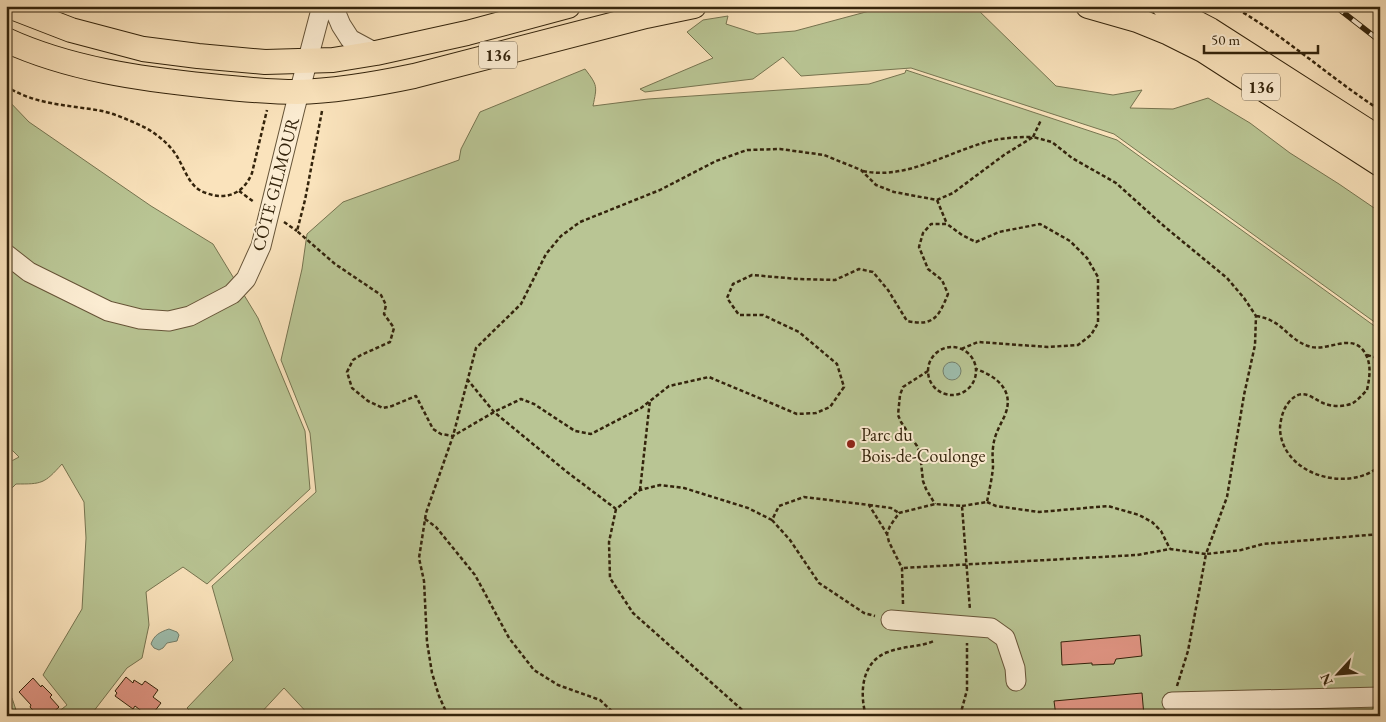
<svg xmlns="http://www.w3.org/2000/svg" width="1386" height="722" font-family="'EB Garamond',serif">
	<rect width="100%" height="100%" fill="#fae3bc"/>
	<filter id="stains"><feTurbulence type="fractalNoise" baseFrequency=".004" numOctaves="4"/><feColorMatrix values="0 0 0 0 .2 0 0 0 0 .09 0 0 0 0 .02 0 0 0 .5 -.17"/></filter>
	<radialGradient id="worn" r=".72"><stop offset=".6" stop-color="#630" stop-opacity="0"/><stop offset="1" stop-color="#630" stop-opacity=".3"/></radialGradient>
	<path fill="#b9c594" stroke="#767450" d="M888 6 976 8 1056 86 1113 95 1142 90 1130 108 1173 109 1208 98 1250 123 1290 153 1339 184 1380 212V326L1114 134 911 68 801 76 783 57 753 79 645 92 640 89 713 58 687 32 703 20 728 16 726 24 757 34 795 31Z
		M585 69C598 86 597 86 593 106L648 99 869 84 905 73 906 70 1117 140 1380 330V716H310L284 688 258 716H195L187 708 233 660 212 586 316 492 310 433 281 360 302 269 307 234 343 202 459 160 461 149 480 112Z
		M6 98 29 122 151 206 213 244 258 318 305 431 310 489 207 584 183 567 146 592 149 625 142 658 127 668 90 716H53L67 705 43 675 82 609 86 538 84 502 62 464C44 484 42 484 16 484L6 494V464L19 457 11 449 6 451Z
		M6 693 12 698 18 716H6Z"/>
	<path fill="#9ebeae" stroke="#74806d" d="M943 371a9 9 0 1 1 18 0a9 9 0 1 1-18 0Z
		M169 629 177 632 179 635 177 641 167 643 163 648 159 650 154 648 151 644C154 635 160 632 169 629Z"/>
	<path fill="#e19685" stroke="#34240c" d="M1140 635 1142 656 1116 659 1114 664 1092 665V663L1062 665 1061 642Z
		M126 677 133 683 134 680 142 685 145 681 158 690 153 697 161 703 151 716H148L135 706 133 709 115 696 117 693 115 691Z
		M33 678 41 687 42 685 52 695 50 697 59 707 49 716H38L30 707 31 705 19 692Z
		M1142 693 1144 716H1056L1054 701Z"/>
	<g fill="none" stroke-linecap="round" stroke-linejoin="round">
		<g stroke="#665438" stroke-width="21">
			<path id="minor" d="M333 6 341 25 350 39 376 53
				M6 254 29 272 108 311 140 319 169 321 190 316 232 294 246 279 261 246 295 108 322 6
				M891 620 991 628 1005 638 1015 668 1016 681
				M1172 702 1380 697"/>
		</g>
		<g stroke="#34240c" stroke-width="26">
			<path id="major" d="M9 6 71 30 143 49 198 56 265 62 333 60 376 53 467 33 568 6
				M1088 6 1137 20 1169 33 1203 50 1380 164
				M1164 6 1210 30 1380 139
				M6 40C69 69 141 79 210 86 239 89 268 92 297 92 336 91 376 84 414 76L646 16 694 6"/>
		</g>
		<path stroke="#34240c" stroke-width="2.5" stroke-dasharray="4 2.5" stroke-linecap="butt" d="M1232 6C1285 36 1329 77 1380 110
			M6 86C34 105 70 105 102 111 115 114 129 120 142 126 156 133 170 144 178 158 186 172 190 188 206 193 227 201 244 193 252 173L267 110
			M322 111 305 200 297 231 335 264 381 295 386 305 384 314 394 328 390 342 361 355 353 360 347 372 352 388 368 401 383 408 392 406 416 396 433 429 441 434 453 436 494 412 521 399 534 404 575 431 591 434 641 408 669 386 709 377 797 414 816 413 830 407 844 387 837 364 799 332 763 315H739L727 298 733 284 752 275 798 279 835 280 859 269 873 272 888 290 907 321C934 327 939 316 948 294L942 280 928 269 919 247 923 233 931 224H947L962 235 976 242 999 232 1040 224 1070 241 1087 258 1098 277V323L1091 335 1078 345 1048 347 978 342 961 349
			M863 171C904 180 945 154 983 143 999 138 1015 137 1033 137L1041 120
			M239 191 254 202
			M937 200 947 224
			M284 222 297 231
			M1256 316C1283 320 1286 338 1308 346 1326 353 1349 333 1363 350 1372 362 1370 376 1367 390 1363 394 1358 400 1353 403 1345 407 1331 407 1323 403 1310 397 1302 387 1289 402 1283 409 1281 418 1280 427 1280 474 1347 494 1380 466
			M928 371a24 24 0 1 1 48 0a24 24 0 1 1-48 0Z
			M1367 355 1380 359
			M928 371 903 387 900 395 898 415 901 422 917 446 920 453 923 481 926 489 935 504
			M467 379 494 412 567 472 616 509 640 490 660 485 684 488 748 508 772 520 779 506 804 497 869 505 887 534
			M640 490 650 400
			M987 502 996 506 1039 512 1108 506 1139 515 1152 522 1161 531 1170 549
			M869 505 891 508 899 513
			M962 506 987 502C989 491 992 479 993 467 993 461 992 454 993 448 994 435 1000 426 1005 415 1015 390 996 376 976 369
			M616 509 609 542 610 578 633 613 749 716
			M425 519 436 527 475 575 509 638 534 670 558 685 600 700 617 716
			M772 520 790 540 819 583 864 613 875 616
			M903 604 902 568 889 542 887 534 890 526 899 513 935 504 962 506 970 610
			M1177 686 1188 651 1206 554 1241 550 1263 544 1380 534
			M448 716 439 696 432 673 427 642 424 581 419 558 426 513 453 436 476 348 521 304 546 254 561 236 580 222 660 190 716 161 747 150 780 149 824 155 861 170 876 185 894 192 937 200 953 193 1004 155 1033 137 1052 142 1072 158 1116 183 1165 227 1227 278 1244 298 1256 316 1255 345 1244 395 1227 497 1206 554 1170 549 1137 555 902 568
			M866 716C859 692 862 661 888 652 903 646 920 647 934 641
			M960 716 967 690V643"/>
		<use href="#minor" stroke="#fcedd3" stroke-width="19"/>
		<use href="#major" stroke="#fae3bc" stroke-width="24"/>
		<g stroke="#34240c" stroke-width="5.5">
			<path id="rail" d="M1335 6 1380 41"/>
		</g>
		<use href="#rail" stroke="#fcedd3" stroke-width="4" stroke-dasharray="11" stroke-linecap="butt"/>
	</g>
	<circle fill="#8f2418" stroke="#fcedd3" stroke-width="2" cx="851" cy="444" r="5"/>
	<g text-anchor="middle" dominant-baseline="central" stroke-width="4" stroke-linejoin="round" paint-order="stroke">
		<g fill="#fcedd3" stroke="#706048" stroke-width="1">
			<rect x="479" y="41.5" width="38" height="27" rx="4"/>
			<rect x="1242" y="73.5" width="38" height="27" rx="4"/>
		</g>
		<g font-size="16" font-weight="bold" fill="#34240c">
			<text x="498" y="55">136</text>
			<text x="1261" y="87">136</text>
		</g>
		<g font-size="18" fill="#34240c" stroke="#fcedd3">
			<text transform="translate(275 184) rotate(-75)">CÔTE GILMOUR</text>
		</g>
		<g font-size="18" fill="#34240c" stroke="#fcedd3" text-anchor="start">
			<text x="861" y="434">Parc du<tspan x="861" dy="21">Bois-de-Coulonge</tspan></text>
		</g>
	</g>
	<rect width="1386" height="722" fill="none" stroke="#fae3bc" stroke-width="25"/>
	<rect x="8" y="8" width="1371" height="707" fill="none" stroke="#34240c" stroke-width="2.5"/>
	<rect x="12" y="12" width="1361" height="697" fill="none" stroke="#34240c"/>
	<g transform="translate(1338 674) rotate(244)" stroke="#fcedd3" stroke-width="4" paint-order="stroke">
	<path d="M0-4L9 19L0 12L-9 19Z" fill="#34240c"/>
	<text y="-8" font-size="14" font-weight="bold" text-anchor="middle" fill="#34240c">N</text>
	</g>
	<path d="M1204 45v8h114v-8" fill="none" stroke="#34240c" stroke-width="2.5"/>
	<text x="1211" y="45" font-size="15" fill="#34240c" stroke="#fcedd3" stroke-width="4" paint-order="stroke">50 m</text>
	<rect width="100%" height="100%" filter="url(#stains)"/>
	<rect width="100%" height="100%" fill="url(#worn)"/>
</svg>
